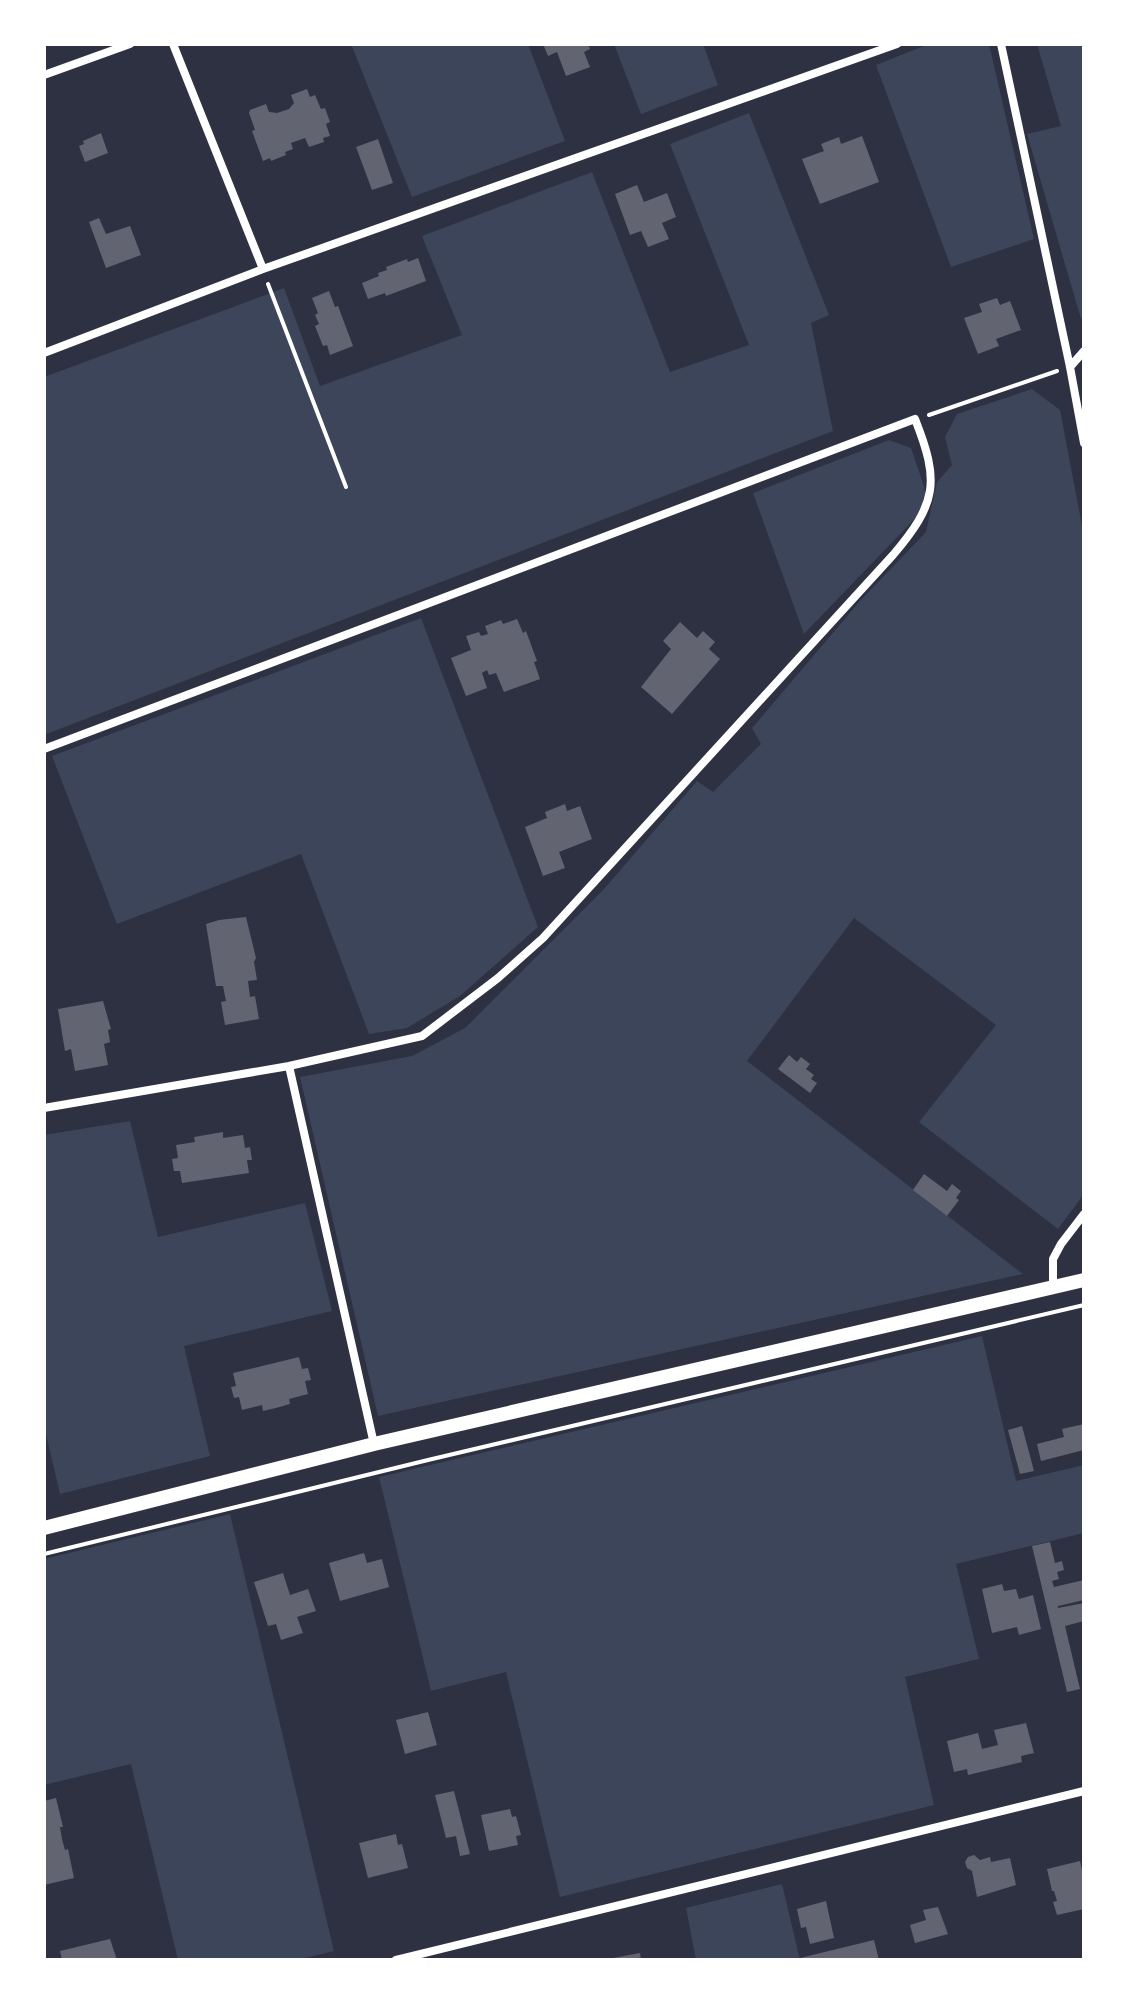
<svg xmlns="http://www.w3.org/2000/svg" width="1128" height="2004" font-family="'PT Sans Narrow',sans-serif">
	<rect width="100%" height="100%" fill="#2d3142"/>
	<path fill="#3c4559" d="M351 44H528L565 141 412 197Z
		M614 44H703L718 85 641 114Z
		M929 44H989L1034 239 951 267 876 65Z
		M1037 44H1084V314L1081 319 1027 134 1061 126Z
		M749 113 829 315 811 323 833 431 44 735V377L284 288 320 386 462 335 422 236 592 172 670 372 749 345 670 144Z
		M1032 389 1060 410 1084 536V1194L1058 1229 919 1122 996 1025 854 918 747 1061 1023 1274 378 1416 300 1077 412 1056 465 1028 604 889 697 781 713 792 761 744 752 728 860 601 926 532 937 482 952 465 945 437 957 414Z
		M889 440 911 448 924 486 927 506 804 634 753 493Z
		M421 618 538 927 460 996 407 1028 369 1034 301 854 117 924 52 756Z
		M130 1121 158 1237 305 1203 332 1311 184 1346 210 1456 60 1494 44 1426V1135Z
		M982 1336 1016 1481 1084 1465V1533L956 1564 979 1659 905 1677 934 1805 560 1897 506 1672 431 1691 379 1477Z
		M230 1514 334 1951 297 1960H178L131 1764 44 1785V1559Z
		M782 1884 800 1960H696L686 1908Z"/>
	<path fill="#626471" d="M543 44H588L590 49 584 52 590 67 566 76 557 52 548 56Z
		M307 89 310 97 315 95 321 109 325 108 330 122 326 124 330 136 323 138 324 142 309 147 305 138 291 143 293 149 285 152 286 155 271 161 270 158 263 161 252 131 255 130 249 113 250 110 266 104 269 112 277 113 289 109 294 103 291 95Z
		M101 133 108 153 85 162 79 146 84 144 83 141Z
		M862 136 879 182 820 204 802 159 824 151 821 144 839 137 841 144Z
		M378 139 393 183 372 190 356 147Z
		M637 185 644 202 667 193 676 217 662 223 669 239 648 247 641 231 630 235 615 194Z
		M99 218 106 234 130 226 141 255 106 268 89 222Z
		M418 258 426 281 386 296 385 293 368 299 362 283 379 276 378 273 387 270 386 267 407 259 408 262Z
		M329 291 335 307 338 306 353 346 330 355 327 345 323 346 315 326 319 324 315 315 318 313 312 298Z
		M997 298 1000 305 1010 301 1021 330 996 339 999 346 978 354 964 318 982 312 979 304Z
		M517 619 523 633 526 631 537 661 534 662 540 679 504 692 496 673 489 675 487 670 482 673 487 688 466 696 451 658 471 650 466 636 479 632 481 636 488 634 485 626 501 620 503 624Z
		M680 622 697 638 703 631 715 642 709 649 720 659 672 714 641 687 671 649 663 641Z
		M565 804 567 811 580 806 592 839 559 852 565 868 543 876 525 827 547 818 545 812Z
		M246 917 256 958 254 962 257 980 248 981 250 997 255 996 259 1019 225 1025 221 1002 226 1001 223 986H216L206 924 219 920Z
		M103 1001 111 1029 108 1030 110 1042 104 1044 108 1065 75 1071 71 1049 65 1051 58 1009Z
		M789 1055 797 1062 801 1057 810 1064 806 1069 814 1075 811 1079 817 1083 810 1093 778 1069Z
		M223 1132V1138L243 1135 245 1148 250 1147 252 1160H247L249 1173 182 1183 180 1171H174L172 1159 178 1158 176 1145 195 1142 194 1137Z
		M924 1174 947 1191 952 1184 961 1191 956 1198 959 1200 947 1216 913 1190Z
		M299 1357 302 1369 308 1368 311 1380 305 1381 308 1394 289 1399 290 1404 276 1408 263 1411 262 1405 242 1410 239 1397 234 1398 231 1387 236 1386 233 1373Z
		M1084 1424V1450L1041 1461 1037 1444 1064 1437 1062 1429Z
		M1022 1426 1034 1471 1020 1474 1008 1430Z
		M1050 1542 1055 1563 1062 1561 1064 1570 1057 1572 1059 1579 1052 1581 1054 1587 1084 1580V1600L1058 1606V1608L1084 1603V1621L1065 1626 1080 1689 1067 1692 1032 1546Z
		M364 1553 367 1563 382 1559 389 1587 340 1601 329 1563Z
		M283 1573 290 1595 308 1589 316 1611 297 1617 303 1633 281 1640 276 1624 268 1626 254 1582Z
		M1002 1584 1004 1591 1016 1589 1019 1599 1033 1595 1041 1629 1019 1635 1017 1627 992 1633 982 1589Z
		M428 1712 437 1745 405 1754 396 1720Z
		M1026 1723 1034 1753 1021 1756 1022 1762 968 1775 967 1769 954 1772 947 1741 978 1733 982 1749 998 1745 994 1730Z
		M454 1791 470 1854 460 1856 456 1836 446 1838 435 1795Z
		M56 1798 63 1827H60L62 1839 65 1850 68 1849 74 1878 44 1885V1801Z
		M510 1809 512 1817 516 1816 521 1835 516 1836 518 1845 489 1851 481 1815Z
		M396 1834 398 1845 402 1844 408 1868 368 1878 359 1843Z
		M974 1855 980 1860 990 1857 991 1862 1010 1858 1016 1885 977 1897 972 1871 967 1868 965 1862 968 1857Z
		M1080 1861 1084 1879V1909L1057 1915 1053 1902 1057 1901 1054 1891H1052L1047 1869Z
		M826 1901 834 1938 810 1944 806 1927 801 1928 797 1909Z
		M938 1907 948 1934 915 1943 910 1925 926 1920 923 1910Z
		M110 1939 117 1960H62L60 1951Z
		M874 1940 879 1960H796V1959Z
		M640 1953 641 1960H613V1958Z"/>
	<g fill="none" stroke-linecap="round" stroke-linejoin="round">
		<path stroke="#fff" stroke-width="4" d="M268 284 346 487
			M929 415 1057 371
			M44 1554 428 1460 1084 1305"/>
		<path stroke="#fff" stroke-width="8" d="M173 44 263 269
			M1001 44 1070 367 1084 443
			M44 75 130 44
			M44 353 263 269 897 44
			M1070 367 1084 351
			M44 749 915 419C940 482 937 503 893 555L543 938 498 978 422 1036 289 1066 44 1108
			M289 1066 374 1444
			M1053 1288V1259L1061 1244 1084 1214
			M396 1960 1084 1791"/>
		<path stroke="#fff" stroke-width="14" d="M44 1528 374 1444 1084 1280"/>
	</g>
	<rect width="1128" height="2004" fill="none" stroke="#ffffff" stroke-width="92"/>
</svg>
